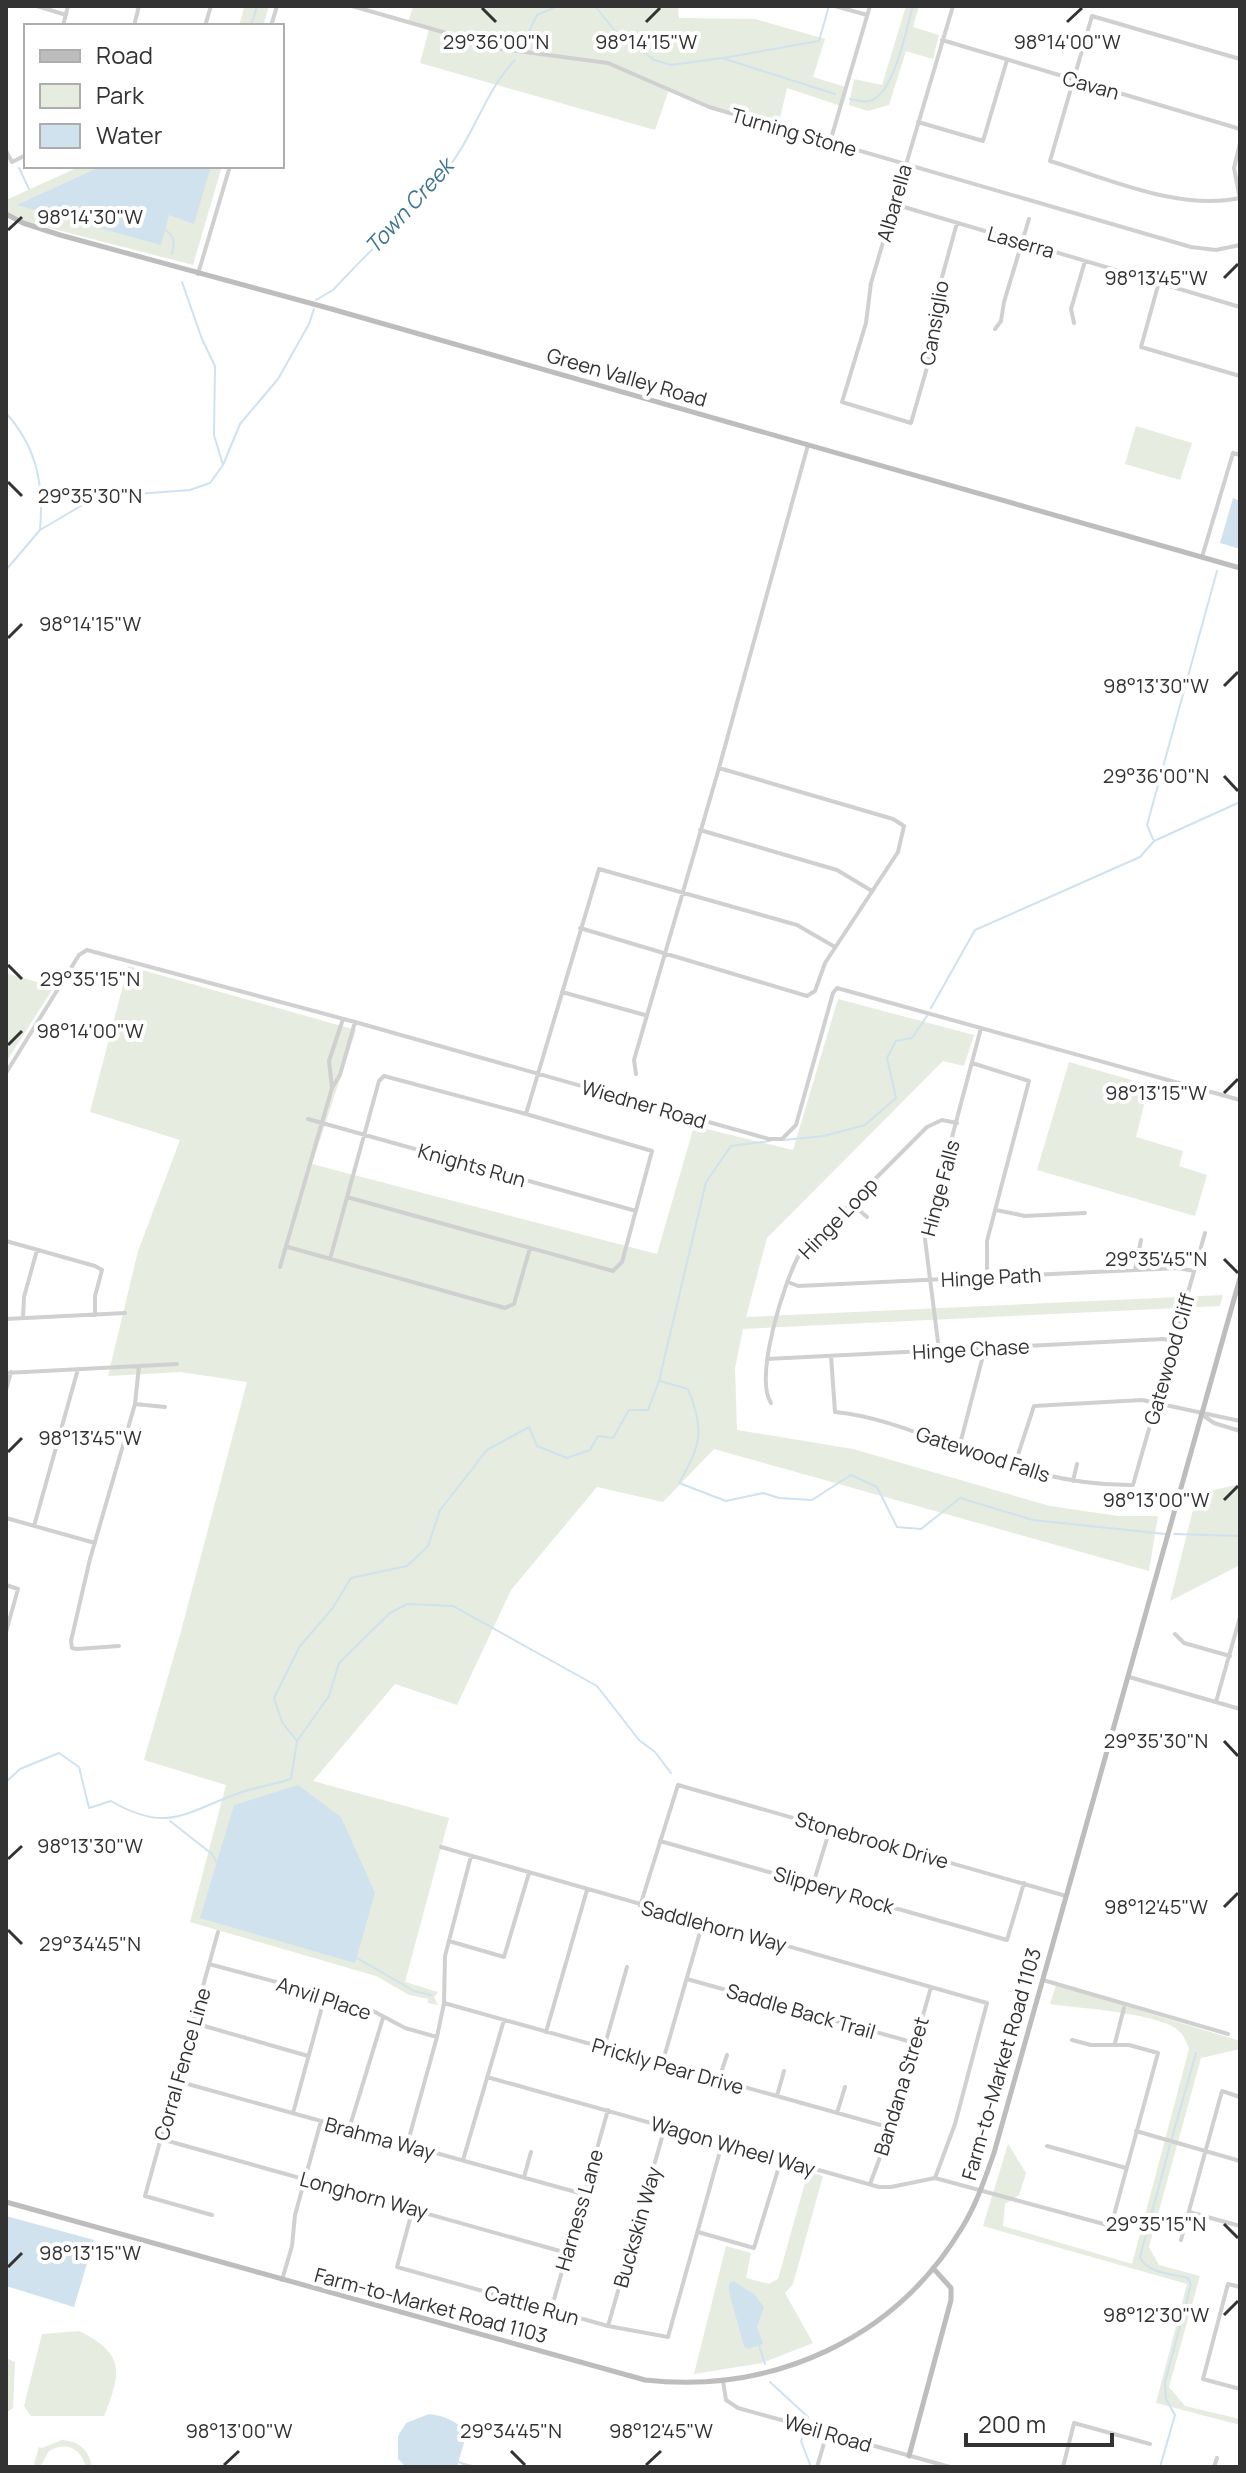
<svg xmlns="http://www.w3.org/2000/svg" width="1246" height="2473" font-family="Manrope,sans-serif">
	<rect width="100%" height="100%" fill="#fff"/>
	<path fill="#e6ecdf" d="M238 6H269L263 26H239L244 8Z
		M413 6H678L679 18 755 19 825 39 813 77 846 87 841 106 787 88 778 127 709 107 669 90 655 130 420 63 429 29 408 22Z
		M906 6H919L913 27 939 35 933 59 906 51 889 105 868 111 849 105 854 79 882 85Z
		M81 166H222L193 265 19 220 6 212V200Z
		M1136 426 1192 443 1180 480 1125 464Z
		M128 966 356 1030 312 1164 657 1254 694 1126 793 1150 838 999 974 1035 964 1066 943 1061 767 1238 746 1317 1223 1295 1220 1306 743 1329 735 1368 737 1430 853 1449 1050 1506 1118 1516H1158L1149 1571 714 1449 663 1502 597 1487 511 1590 457 1705 395 1684 313 1781 449 1818 405 1982 438 1992 434 1997 438 2005 428 2003V1999L409 1995 376 1976 190 1922 226 1785 144 1760 180 1635 247 1382 181 1372 108 1376 138 1251 180 1140 90 1112Z
		M6 973 54 987 6 1062Z
		M1069 1062 1149 1085 1136 1137 1183 1151 1179 1166 1207 1175 1195 1216 1037 1170Z
		M1240 1484V1565L1170 1601 1197 1494Z
		M1056 1985 1240 2041V2049L1201 2058 1149 2247 1159 2265 1200 2276 1169 2387 1185 2406 1240 2419V2425L1156 2403 1187 2284 983 2226 1008 2144 1026 2173 1019 2195 1005 2204 1003 2226 1132 2264 1189 2049C1187 2044 1184 2036 1180 2032 1163 2013 1077 2008 1050 2004Z
		M808 2172 823 2176 793 2284 785 2293 813 2343 762 2363 694 2374 726 2246 751 2253 746 2278 769 2284 778 2279Z
		M79 2331C126 2354 121 2373 104 2416H31L24 2406 42 2334Z
		M6 2358 15 2362 13 2408 9 2411H6Z
		M62 2440C79 2441 89 2450 92 2467H86C81 2448 66 2441 49 2451L40 2467H33L39 2447 42 2448Z"/>
	<path fill="#cfe2ee" d="M102 166H211L194 224 169 215 161 245 17 205Z
		M1233 498 1240 501V549L1220 543Z
		M298 1785 341 1817 375 1893 355 1963 200 1918 234 1805Z
		M6 2216 94 2240 74 2307 6 2286Z
		M733 2281 754 2294 764 2307 757 2327 763 2344 747 2349 744 2346 729 2292V2284Z
		M429 2414C446 2416 455 2421 467 2432L457 2467H406L398 2459V2436L406 2423Z"/>
	<g fill="none" stroke-linecap="round" stroke-linejoin="round">
		<path stroke="#cfe2ee" stroke-width="2" d="M595 6 615 31 654 60 671 65 722 58 835 94
			M251 26 257 6
			M522 45 537 15 558 6
			M723 58 819 41 828 9
			M850 99C856 100 864 103 869 101 894 96 906 29 913 6
			M19 168 29 189
			M164 229C175 236 175 241 172 254
			M182 282 202 339 215 366 214 435 223 465
			M316 300 333 290C370 250 412 212 447 169 474 136 485 91 515 60
			M6 413C37 448 44 484 40 530
			M6 570 40 530 96 497 190 490 210 483 223 465 240 424 278 379 309 324 314 309
			M1153 839 1147 825 1217 571
			M931 1008 975 930 1140 857 1154 841 1240 802
			M784 1140 824 1136 865 1125 896 1098 887 1058 896 1041 912 1038 927 1016
			M660 1381 688 1389C705 1430 701 1445 679 1483L726 1501 763 1493 779 1498 812 1500 851 1475 877 1487 897 1527 921 1529 960 1498 1033 1520 1165 1534
			M1174 1534 1240 1536
			M297 1741 329 1696 339 1663 390 1613 407 1604 453 1606 597 1686 639 1740 655 1752 671 1773
			M6 1782 20 1769 59 1753 79 1767 89 1808 111 1801C169 1835 186 1811 242 1792 258 1787 275 1784 291 1779L297 1741 282 1722 274 1698 300 1646 332 1609 351 1578 407 1566 428 1546 440 1510 487 1450 529 1427 537 1446 567 1458 590 1450 598 1436 613 1438 629 1410H648L659 1381 706 1182 731 1146 770 1141
			M170 1821 212 1854 216 1861
			M357 1958 414 1991 431 1995
			M1172 2138 1196 2053
			M759 2345 765 2364
			M770 2382 808 2417 807 2422
			M805 2431 801 2441 811 2467
			M457 2462 476 2467
			M1160 2467 1175 2415 1166 2399 1165 2382 1191 2285 1188 2278C1173 2274 1146 2273 1140 2257L1170 2145"/>
		<path stroke="#d0d0d0" stroke-width="4" d="M37 6 66 15
			M352 6 502 49 608 63 709 107 1191 247 1216 250 1240 245
			M835 6 867 15
			M953 6 871 283 866 323 842 402 911 423 928 364 939 288 957 223
			M63 26 68 6
			M134 26 139 6
			M205 26 211 6
			M271 26 277 6
			M942 40 1240 129
			M1240 59 1092 16 1050 161C1109 179 1179 211 1240 198
			M918 122 983 141 1007 60
			M830 142 870 6
			M6 151 12 162 26 155
			M1240 199 1234 168 1240 143
			M894 204 1240 307
			M198 274 230 166
			M1159 282 1141 347 1240 376
			M1074 323 1071 309 1085 261
			M995 329 1001 321 1004 302 1029 219
			M1202 557 1233 453 1240 455
			M700 830 837 870 872 891
			M580 928 807 996 815 991 825 963 898 852 904 826 893 819 719 768
			M562 992 645 1015
			M972 1063 1029 1081 987 1241V1277
			M6 1073 79 955 87 950 355 1022 769 1139H782L796 1125 833 993 837 988 1240 1100
			M636 1074 634 1060 719 768 808 445
			M332 1088 329 1061 343 1019
			M526 1114 599 869 797 925 835 947
			M308 1119 636 1211
			M851 1203 867 1217
			M996 1210 1025 1216 1085 1213
			M6 1241 95 1266 102 1270 95 1296V1315
			M288 1247 505 1308 514 1304 530 1248
			M330 1259 379 1081 384 1076 526 1114 652 1151 622 1262 613 1271 347 1197
			M280 1267 332 1088 340 1075 355 1022
			M1135 1270 1141 1240
			M788 1282 798 1286 820 1285 1178 1268 1194 1271
			M23 1318 24 1297 37 1250
			M6 1319 125 1313
			M939 1350 925 1239 981 1028
			M831 1356 835 1412C875 1416 910 1430 948 1444 1010 1466 1065 1486 1133 1485L1205 1233
			M767 1359 1163 1339 1174 1341
			M6 1373 177 1364
			M6 1390 11 1372
			M771 1403C754 1377 784 1282 799 1255L927 1127 942 1120 957 1123
			M135 1404 165 1407
			M1204 1416 1214 1423 1240 1431
			M959 1448 985 1348
			M1014 1467 1034 1406 1142 1400 1240 1421
			M1073 1481 1077 1464
			M6 1518 95 1543
			M34 1526 78 1369
			M6 1585 18 1589 6 1632
			M1175 1634 1184 1643 1230 1656
			M119 1646 77 1649 72 1648 71 1641 90 1559 135 1404 139 1366
			M1129 1677 1240 1709
			M1216 1702 1240 1617
			M660 1841 1007 1940 1024 1883
			M441 1847 987 2003 955 2124 935 2178
			M813 1884 830 1829
			M640 1906 678 1785 1066 1896
			M449 1941 504 1957 529 1873
			M209 1964 325 1995 375 2012 405 2028 437 2037
			M687 1979 915 2043
			M1043 1980 1228 2034
			M444 2003 891 2128
			M194 2023 308 2056
			M546 2032 587 1890
			M1115 2043 1124 2008
			M604 2048 627 1967
			M662 2064 703 1922
			M487 2077 879 2187H891L935 2178 1111 2226 1158 2053 1129 2045H1091L1072 2040
			M719 2079 727 2055
			M177 2081 583 2194
			M777 2096 784 2071
			M293 2113 325 1996
			M837 2113 845 2087
			M349 2129 383 2018
			M1136 2131 1240 2161
			M161 2139 567 2253
			M407 2145 437 2037 444 2003 445 1956 471 1856
			M1047 2146 1126 2168
			M463 2160 504 2020
			M524 2177 531 2152
			M870 2184 891 2128 931 1987
			M413 2208 397 2267 608 2326 668 2337 722 2144
			M1189 2212 1240 2226
			M212 2215 145 2196 218 1932
			M698 2232 754 2248 781 2160
			M1181 2240 1222 2091 1240 2097
			M282 2280 292 2246 295 2215 321 2121
			M1240 2287 1228 2284 1203 2379 1240 2389
			M551 2310 608 2110
			M608 2326 665 2127
			M723 2381 726 2400 738 2408 950 2467
			M817 2467 827 2433
			M1063 2467 1074 2423 1150 2444
			M1214 2467 1217 2458"/>
		<path stroke="#bdbdbd" stroke-width="5" d="M6 214 23 223 60 235 328 308 1240 568
			M6 2202 645 2380C774 2394 896 2339 963 2226 977 2203 985 2178 994 2153L1240 1278
			M909 2456 951 2300V2288L933 2268"/>
	</g>
	<path fill="none" stroke="#333" stroke-width="3" d="M482 8 496 22M646 22 660 8M1067 22 1082 8M8 230 22 217M1224 278 1238 264M8 482 22 496M8 638 22 624M1224 686 1238 672M1224 776 1238 791M8 965 22 979M8 1045 22 1031M1224 1093 1238 1079M1224 1259 1238 1273M8 1452 22 1438M1224 1500 1238 1486M1224 1741 1238 1756M8 1859 22 1846M1224 1907 1238 1893M8 1930 22 1944M1224 2224 1238 2238M8 2267 22 2253M1224 2315 1238 2301M511 2451 525 2465M224 2465 239 2451M646 2465 661 2451"/>
	<g text-anchor="middle" dominant-baseline="central" stroke-width="8" stroke-linejoin="round" paint-order="stroke">
		<g font-size="20" fill="#333" stroke="#fff">
			<text transform="translate(1091 85) rotate(16)">Cavan</text>
			<text transform="translate(794 132) rotate(16)">Turning Stone</text>
			<text transform="translate(894 203) rotate(-74)">Albarella</text>
			<text transform="translate(1021 242) rotate(16)">Laserra</text>
			<text transform="translate(934 323) rotate(-80)">Cansiglio</text>
			<text transform="translate(627 377) rotate(16)">Green Valley Road</text>
			<text transform="translate(644 1104) rotate(16)">Wiedner Road</text>
			<text transform="translate(472 1165) rotate(16)">Knights Run</text>
			<text transform="translate(940 1188) rotate(-75)">Hinge Falls</text>
			<text transform="translate(838 1218) rotate(-46)">Hinge Loop</text>
			<text transform="translate(991 1277) rotate(-3)">Hinge Path</text>
			<text transform="translate(971 1349) rotate(-3)">Hinge Chase</text>
			<text transform="translate(1169 1359) rotate(-74)">Gatewood Cliff</text>
			<text transform="translate(983 1454) rotate(18)">Gatewood Falls</text>
			<text transform="translate(872 1840) rotate(16)">Stonebrook Drive</text>
			<text transform="translate(834 1890) rotate(16)">Slippery Rock</text>
			<text transform="translate(714 1926) rotate(15)">Saddlehorn Way</text>
			<text transform="translate(324 1998) rotate(18)">Anvil Place</text>
			<text transform="translate(801 2011) rotate(16)">Saddle Back Trail</text>
			<text transform="translate(182 2064) rotate(-74)">Corral Fence Line</text>
			<text transform="translate(1001 2064) rotate(-74)">Farm-to-Market Road 1103</text>
			<text transform="translate(668 2066) rotate(16)">Prickly Pear Drive</text>
			<text transform="translate(901 2086) rotate(-73)">Bandana Street</text>
			<text transform="translate(380 2138) rotate(15)">Brahma Way</text>
			<text transform="translate(733 2146) rotate(16)">Wagon Wheel Way</text>
			<text transform="translate(364 2195) rotate(15)">Longhorn Way</text>
			<text transform="translate(579 2210) rotate(-74)">Harness Lane</text>
			<text transform="translate(637 2227) rotate(-74)">Buckskin Way</text>
			<text transform="translate(431 2305) rotate(15)">Farm-to-Market Road 1103</text>
			<text transform="translate(532 2305) rotate(16)">Cattle Run</text>
			<text transform="translate(828 2433) rotate(16)">Weil Road</text>
		</g>
		<g font-size="22" font-style="italic" fill="#3f7597" stroke="#fff">
			<text transform="translate(409 206) rotate(-48)">Town Creek</text>
		</g>
	</g>
	<g font-size="20" text-anchor="middle" fill="#333" stroke="#fff" stroke-width="8" stroke-linejoin="round" paint-order="stroke">
		<text x="646" y="49">98°14'15"W</text>
		<text x="1067" y="49">98°14'00"W</text>
		<text x="496" y="49">29°36'00"N</text>
		<text x="90" y="224">98°14'30"W</text>
		<text x="1156" y="285">98°13'45"W</text>
		<text x="90" y="503">29°35'30"N</text>
		<text x="90" y="631">98°14'15"W</text>
		<text x="1156" y="693">98°13'30"W</text>
		<text x="1156" y="783">29°36'00"N</text>
		<text x="90" y="986">29°35'15"N</text>
		<text x="90" y="1038">98°14'00"W</text>
		<text x="1156" y="1100">98°13'15"W</text>
		<text x="1156" y="1266">29°35'45"N</text>
		<text x="90" y="1445">98°13'45"W</text>
		<text x="1156" y="1507">98°13'00"W</text>
		<text x="1156" y="1748">29°35'30"N</text>
		<text x="90" y="1853">98°13'30"W</text>
		<text x="1156" y="1914">98°12'45"W</text>
		<text x="90" y="1951">29°34'45"N</text>
		<text x="1156" y="2231">29°35'15"N</text>
		<text x="90" y="2260">98°13'15"W</text>
		<text x="1156" y="2322">98°12'30"W</text>
		<text x="511" y="2438">29°34'45"N</text>
		<text x="239" y="2438">98°13'00"W</text>
		<text x="661" y="2438">98°12'45"W</text>
	</g>
	<rect width="1246" height="2473" fill="none" stroke="#333333" stroke-width="16"/>
	<rect x="24" y="24" width="260" height="144" fill="#ffffff" stroke="#adadad" stroke-width="2"/>
	<rect x="40" y="50" width="40" height="12" fill="#bdbdbd" stroke="#adadad" stroke-width="2"/>
	<text x="96" y="64" font-size="24" fill="#333333">Road</text>
	<rect x="40" y="84" width="40" height="24" fill="#e6ecdf" stroke="#adadad" stroke-width="2"/>
	<text x="96" y="104" font-size="24" fill="#333333">Park</text>
	<rect x="40" y="124" width="40" height="24" fill="#cfe2ee" stroke="#adadad" stroke-width="2"/>
	<text x="96" y="144" font-size="24" fill="#333333">Water</text>
	<path d="M966 2433v12h146v-12" fill="none" stroke="#333333" stroke-width="4"/>
	<text x="978" y="2433" font-size="24" fill="#333333" stroke="#ffffff" stroke-width="6" paint-order="stroke">200 m</text>
</svg>
